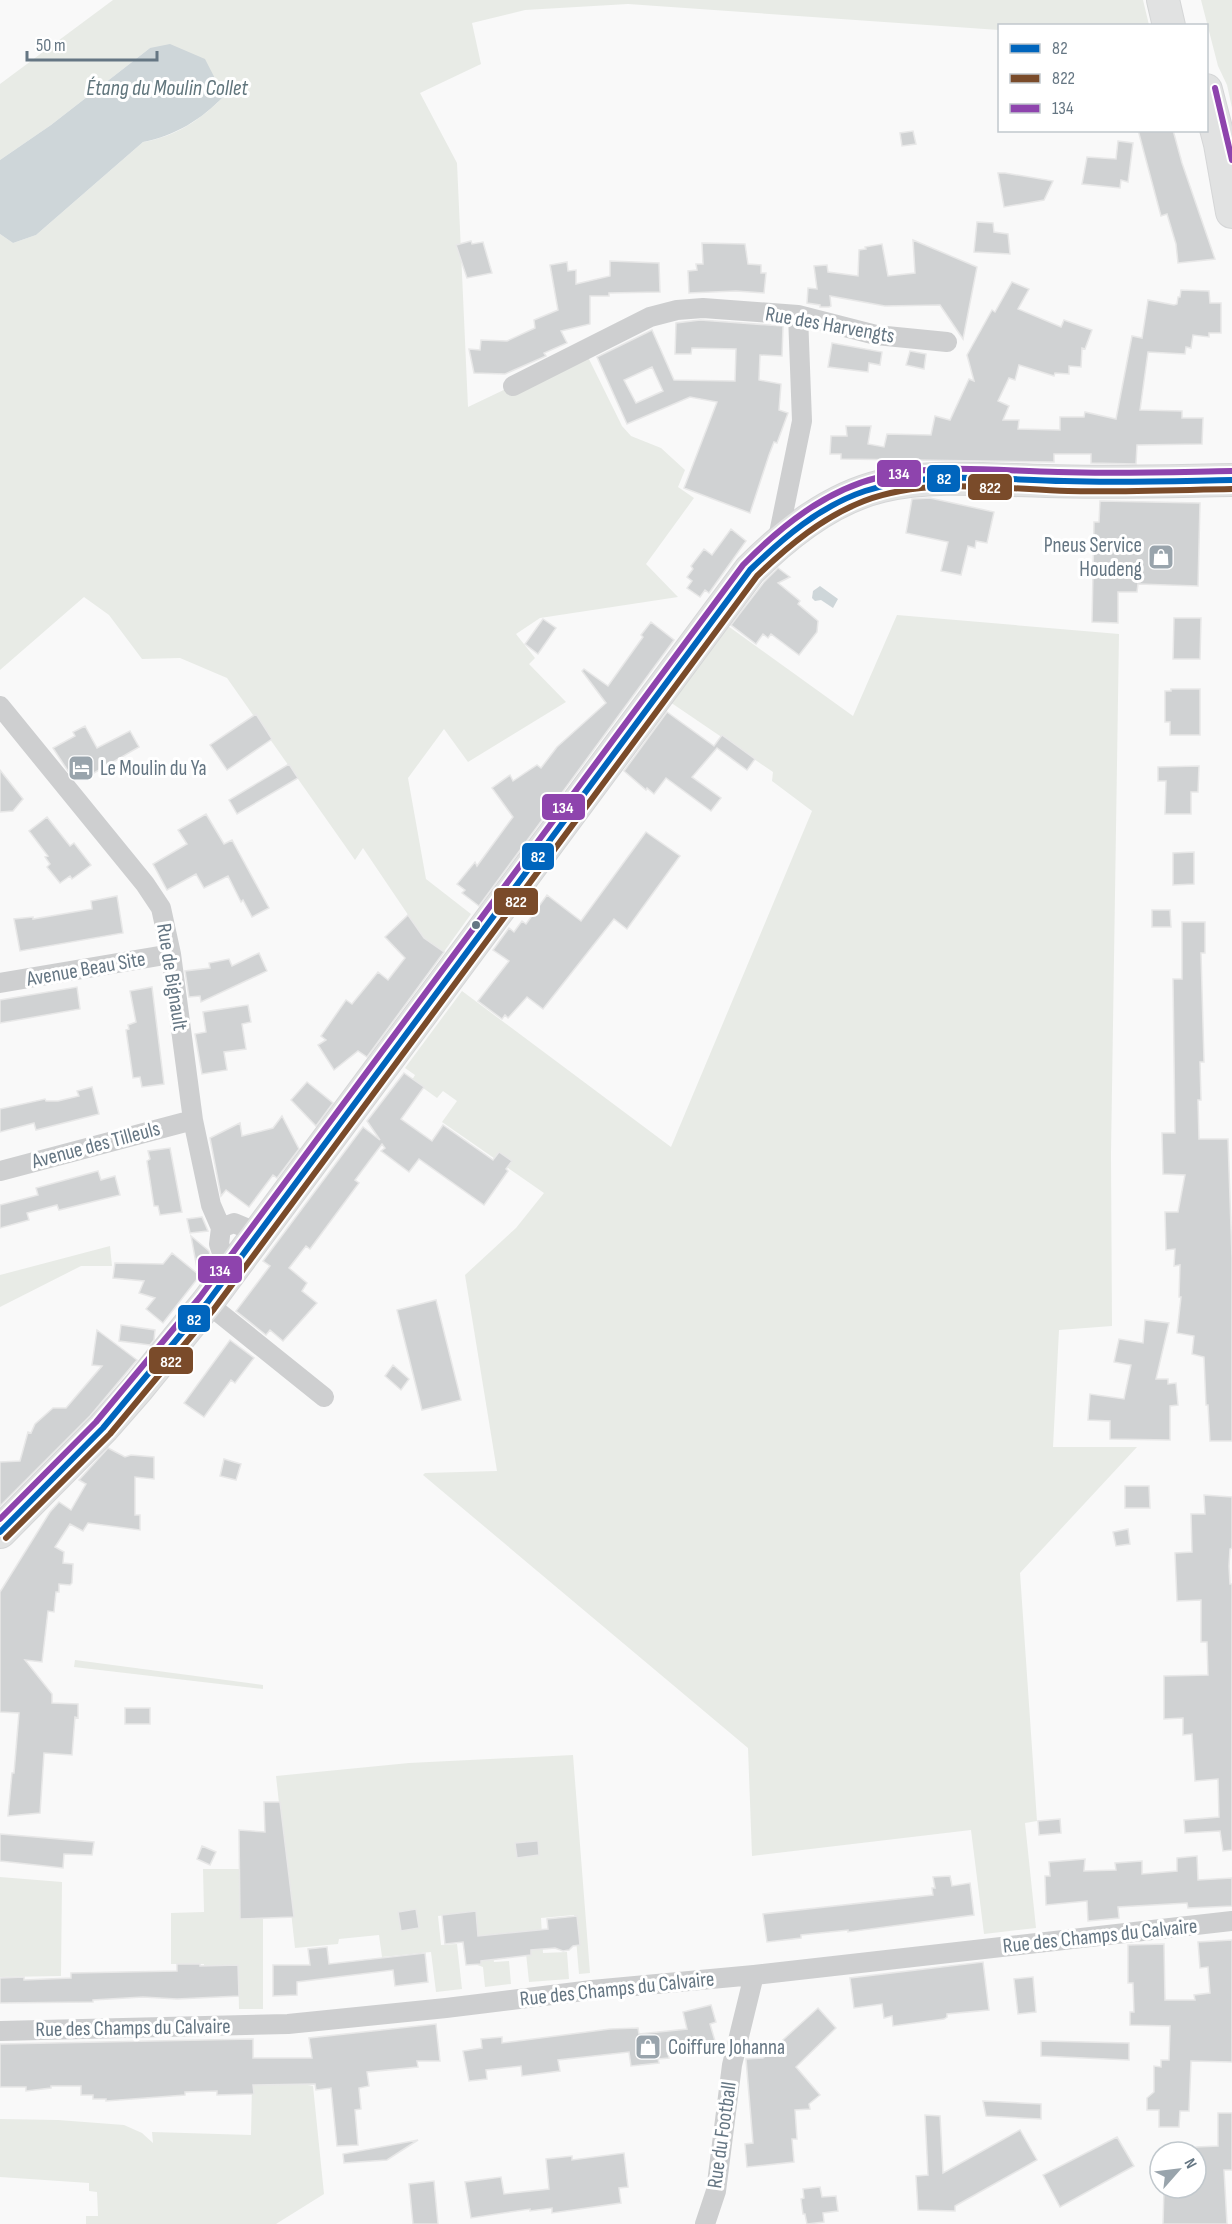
<svg xmlns="http://www.w3.org/2000/svg" width="1232" height="2224" font-family="'Sofia Sans Condensed',sans-serif">
	<rect width="100%" height="100%" fill="#f9f9f9"/>
	<path fill="#e8ebe6" d="M113 0H1143L1149 25 1000 26 999 30 628 4 525 10 472 23 481 64 420 93 457 163 468 407 585 351 622 426 631 436 661 448 685 470 678 487 694 498 646 564 678 597 540 618 516 634 535 658 529 664 566 702 468 762 444 729 408 778 426 879 471 914 443 953 423 937 363 848 355 860 227 678 180 658 142 659 109 615 84 597 0 670V234L13 243 36 235 143 142C175 137 202 119 224 96L150 48 51 125 0 160V84Z
		M1201 0H1232V108L1227 85 1218 66Z
		M897 615 1119 634 1111 1154 1112 1326 1059 1330 1053 1447H1137L1020 1573 1037 1821 1025 1823 1036 1928 984 1934 971 1830 752 1856 748 1748 423 1475 425 1473 497 1471 465 1275 516 1228 544 1193 442 1122 457 1101 443 1091 437 1098 412 1080 415 1075 405 1068 462 991 671 1147 812 811 772 781 773 772 670 702 728 626 853 716Z
		M110 1246 112 1266H81L0 1307V1275Z
		M75 1660 263 1685V1689L74 1667Z
		M573 1755 590 1973 579 1974 574 1915 541 1918 543 1953 567 1952 569 1979 529 1982 524 1934 491 1937 494 1962 509 1961 511 1984 485 1987 483 1967 477 1965 471 1912 438 1916 441 1945 457 1944 462 1989 436 1992 431 1952 382 1957 379 1935 339 1939 338 1944 295 1948 276 1776 409 1763Z
		M203 1869H239L240 1919H263V2009H239L238 1965H220L204 1970V1964H171V1913L204 1912Z
		M0 1877 62 1882 61 1976 0 1977Z
		M252 2084H303L313 2086 324 2194 276 2224H86V2216H98L97 2192 89 2191V2183L0 2177V2119L58 2120 124 2125 142 2133 153 2143 152 2132 251 2135Z"/>
	<path fill="#ced6d9" d="M170 44 205 59 224 96C202 119 175 136 143 142L36 235 13 243 0 234V160L51 125 150 48Z
		M820 586 838 599 833 608 821 600 815 601 812 598 813 591Z"/>
	<path fill="#d0d2d3" stroke="#e8e8e8" stroke-width="1.5" fill-rule="evenodd" d="M1138 130H1173L1182 163 1215 259 1178 263 1176 244 1167 214 1161 216Z
		M913 131 916 144 902 146 900 133Z
		M1118 141 1133 143 1128 182 1121 180 1120 188 1082 184 1087 157 1116 159Z
		M998 173H1005L1053 181 1044 200 1004 207Z
		M977 222 993 223 994 232 1008 234 1010 254 974 252Z
		M913 240 977 267 963 339 940 305 885 306 830 296 831 306 829 307H820V305L807 303 808 288 817 289 814 266 827 265 828 272 858 276 859 250 866 249 865 247 882 244 888 276 915 273Z
		M471 241 472 244 483 242 492 273 467 278 456 245Z
		M702 243 745 244 748 264 761 265V273H766L764 293 736 291 689 293 688 271 697 270 696 264H703Z
		M610 261 659 263 660 292 609 293V296H590V324L561 331 567 343 544 353 546 356 505 374 474 373 469 349 480 350 481 340 507 341 535 328 534 320 558 310 550 265 567 262 568 271 576 270V284L610 276Z
		M1012 282 1029 289 1018 309 1061 327 1064 320 1092 330 1085 349 1082 348 1081 367 1069 366V374L1055 373 1054 376 1019 365 1015 380 1009 378 998 401 1009 406 1003 420H1019L1018 429 1060 430V417H1084L1085 412 1116 419 1132 336 1142 338 1148 300 1174 305 1177 304 1178 297H1180L1181 290 1209 291 1210 303H1221V333H1209V337L1193 335 1191 348 1186 347 1185 354 1148 352 1140 410 1182 411V418H1203L1202 444 1137 445 1136 464 1091 463V454H1054V462L841 459V454H830L831 436H847L846 426H871L868 444 884 447 887 434 931 435 935 416 950 420 969 379 974 381 967 355 992 310 995 312Z
		M700 320 783 326 782 356 760 355 759 380 781 384 779 410 788 413 777 443 774 442 769 455 750 513 684 488 717 402 690 397 627 424 597 357 652 330 674 380 735 381 736 349 692 348 691 354H675L676 323ZM652 367 663 391 636 403 624 380Z
		M832 343 882 352 880 365 869 363 868 372 828 367Z
		M910 351 926 354 924 369 906 365Z
		M930 498 994 512 987 543 976 541 975 548 968 546 961 575 941 571 948 542 906 533 912 499Z
		M1100 501 1200 503 1198 586 1138 584 1137 592H1118V623L1092 622 1094 522H1099Z
		M731 529 746 541 709 593 705 590 700 597 687 588 692 581 687 577 693 569 691 566 704 549 712 555Z
		M778 568 790 577 778 583 800 601 798 604 818 621 817 632 799 655 771 634 768 638 763 634 756 644 731 625 764 582Z
		M1174 618H1201L1200 659H1173Z
		M543 619 556 628 538 654 525 644Z
		M651 622 674 640 479 906 462 893 465 890 457 884 475 862 477 866 513 817 492 788 510 775 513 781 537 765 541 768 557 747 606 703 582 671 584 669 608 686 643 637 641 635Z
		M1171 689H1200V735H1170V722H1165V691H1171Z
		M667 712 714 746 722 735 755 759 747 770 717 748 692 777 721 798 711 811 666 778 654 794 647 788 646 790 624 771Z
		M256 714 272 739 227 770 210 745Z
		M85 726 97 748 130 731 139 747 94 773 84 760 68 771 53 748 75 736 73 732Z
		M289 764 298 778 237 814 229 800Z
		M1199 766 1198 792H1191V814H1165L1166 781H1158V767Z
		M0 770 23 799 13 811 0 812Z
		M206 814 224 844 232 840 269 908 252 917 243 900 241 902 228 876 204 888 196 874 167 890 153 864 187 844 178 830Z
		M47 817 70 846 74 843 91 865 72 879 70 876 60 883 47 867 50 864 45 857 48 856 29 831Z
		M646 832 680 856 627 929 614 919 543 1009 527 997 508 1018 505 1015 502 1019 478 1001 509 961 493 950 509 928 514 932 522 921 526 924 547 895 581 921Z
		M1194 852V884L1173 885V853Z
		M117 896 123 933 20 951 14 919 33 917V919L92 909 91 901Z
		M1152 910H1170L1171 927H1152Z
		M408 915 424 938 444 952 367 1057 358 1051 334 1070 318 1045 326 1040 321 1036 346 1000 352 1004 378 972 388 980 405 958 385 937Z
		M1182 922H1205V953H1201L1204 1062H1200L1201 1100H1198L1199 1139H1228L1232 1258V1441H1210L1208 1405H1206L1204 1357 1192 1354 1194 1336 1177 1333 1181 1297H1179L1180 1265 1174 1266 1175 1249 1166 1250 1165 1212H1178L1185 1175 1163 1174 1162 1133H1175L1173 979H1182Z
		M259 953 267 971 201 1002 200 996 189 997 185 971 210 968 209 963 229 959 232 966Z
		M77 987 80 1009 0 1023V1000Z
		M152 987 164 1084 142 1087 140 1077 133 1078 126 1030 129 1029 128 1025 136 1022 130 991Z
		M248 1005 251 1022 242 1024 246 1049 224 1052 227 1070 202 1074 195 1034 206 1032 203 1012Z
		M404 1073 424 1087 401 1119 432 1141 443 1125 493 1160 499 1152 512 1161 506 1169 508 1171 484 1205 419 1159 409 1172 381 1151 385 1148 382 1144 355 1180 359 1183 310 1249 306 1246 289 1268 307 1283 302 1291 317 1303 283 1341 270 1330 266 1335 236 1311 270 1266 263 1261 363 1127 380 1140 367 1121Z
		M307 1082 333 1103 316 1126 291 1100Z
		M92 1087 99 1114 36 1130 34 1123 0 1132V1109L45 1099 46 1101H58L79 1096 77 1091Z
		M282 1116 299 1149 277 1178 273 1175 249 1207 226 1190 221 1196 210 1138 240 1123 242 1136 273 1128Z
		M170 1148 182 1212 160 1215 158 1206H154L147 1161 150 1159 148 1151Z
		M98 1171 101 1180 115 1176 120 1195 59 1210 57 1205 27 1213 29 1220 0 1228V1205L38 1195 36 1188Z
		M202 1217 208 1231 190 1233 187 1219Z
		M191 1236 209 1251 212 1260 163 1323 146 1309 155 1298 139 1293 144 1281 113 1278 115 1263 163 1264 172 1253 198 1274Z
		M436 1300 461 1400 422 1410 397 1310Z
		M1145 1320 1169 1323 1156 1379H1168V1384L1176 1383 1178 1405 1170 1406V1440L1110 1439V1421L1088 1420 1090 1394 1124 1399 1131 1365 1114 1362 1119 1339 1143 1343Z
		M121 1325 155 1330 154 1340 150 1345 119 1341Z
		M97 1330 137 1360 90 1416 0 1506V1462L20 1461 28 1432 31 1433 35 1424 53 1408H66L102 1366 92 1365Z
		M230 1340 254 1358 235 1383 231 1380 204 1417 184 1403Z
		M393 1365 409 1379 401 1390 385 1376Z
		M108 1448 125 1457 131 1455 154 1457V1479L135 1477V1515H140V1530L88 1523 83 1531 70 1524 55 1547 64 1552 63 1563 73 1564 72 1583 70 1585 59 1584V1592H56L54 1612 48 1611 42 1662 25 1660 52 1694V1703L78 1704V1718L75 1717 72 1755 44 1753 40 1813 8 1816 12 1773H14L19 1713 0 1712V1592L50 1512 59 1502 71 1510 86 1484 79 1480Z
		M224 1459 241 1464 236 1480 220 1476Z
		M1125 1486H1149L1150 1508H1125Z
		M1204 1495 1232 1497V1548L1230 1549 1229 1566 1230 1584H1232V1850L1223 1851 1220 1831 1185 1833 1184 1820 1219 1817 1218 1779 1195 1781 1192 1734 1183 1735V1718L1164 1719V1676L1208 1675 1207 1642H1201V1600L1177 1601 1175 1553 1192 1552 1191 1514H1205Z
		M1128 1529 1130 1544 1116 1546 1113 1532Z
		M125 1708H150V1724H125Z
		M264 1802H280L294 1917 240 1919 239 1830 265 1832Z
		M1060 1819 1061 1833 1039 1835 1038 1821Z
		M0 1834 94 1842 92 1855 64 1854 63 1868 0 1861Z
		M536 1841H538L539 1855 517 1858 515 1843Z
		M202 1846 216 1852 210 1865 197 1859Z
		M1197 1856 1198 1880 1232 1878V1906L1188 1908 1187 1903 1118 1907 1119 1918 1088 1921 1087 1901 1046 1905 1045 1876H1050L1049 1862 1085 1859 1084 1871 1116 1870 1115 1863 1142 1861V1874L1177 1871V1858Z
		M950 1876 952 1886 970 1883 974 1915 848 1932V1930L801 1935V1938L767 1942 763 1914 933 1895 932 1888H935L933 1877Z
		M416 1909 419 1928 401 1931 398 1912Z
		M476 1911 478 1936 548 1929 547 1919 577 1916 580 1945 573 1946 569 1950 563 1951 555 1948 531 1950V1955L481 1961V1964L466 1965 463 1942 445 1944 442 1915Z
		M1232 1940V2062L1191 2061 1189 2111H1180L1179 2127H1159V2110H1147V2098L1154 2092V2066L1161 2067V2060H1169L1170 2026 1130 2025V2012H1134L1133 1983H1128V1945L1164 1944 1165 2000H1195L1194 1995 1210 1993 1208 1967 1200 1968 1198 1942Z
		M327 1947 329 1964 425 1953 428 1982 395 1986 393 1970 297 1982V1995L273 1996V1965H310L308 1949Z
		M983 1962 989 2010 947 2014V2017L944 2019 893 2026 892 2016 884 2018 882 2004 854 2008 850 1978Z
		M177 1964H200V1966L238 1965 239 1996 177 1999 143 1997 93 2000V2002L0 2003V1978L24 1977V1980L71 1978V1973L177 1971Z
		M1033 1977 1036 2012 1018 2014 1014 1979Z
		M711 2005 716 2022 710 2024 715 2041 668 2054 669 2058 658 2059 659 2063 631 2066 629 2052 558 2060 560 2071 522 2076 521 2066 486 2070 487 2079 469 2081 463 2051 482 2048 481 2039 502 2037V2043L610 2029 638 2028 639 2034 687 2029 683 2012Z
		M818 2008 836 2028 796 2067 820 2095 809 2104 810 2109 795 2110 797 2139H792L794 2162 747 2167 745 2144 753 2143 746 2059 763 2058Z
		M436 2024 440 2061H417L418 2067 367 2072 369 2086 359 2088 361 2109 355 2110 358 2145 337 2146 331 2088 316 2090 315 2084 253 2085 254 2094 217 2095V2091L185 2092V2095L106 2101V2099H93V2095H81V2086H51V2088L26 2091V2087H0V2044L253 2039V2058H312L309 2038Z
		M1041 2041 1129 2043V2060L1041 2056Z
		M983 2101 1041 2104V2119L986 2116Z
		M1218 2113H1232V2170H1224L1227 2224H1163L1164 2188H1196V2147L1218 2146Z
		M925 2115 940 2116 943 2173 1020 2130 1037 2160 955 2206V2211L918 2210 916 2176 928 2175Z
		M1117 2137 1134 2166 1060 2207 1043 2175Z
		M418 2140 387 2160 344 2163 343 2154Z
		M624 2153 628 2187 619 2188 621 2203 552 2213V2208L530 2211V2209L471 2218 465 2182 501 2177 504 2194 549 2189 546 2159 572 2156V2160Z
		M434 2181 438 2224H413L409 2184Z
		M820 2187 822 2197 836 2196 838 2211 823 2213 824 2222 807 2224 805 2214H803L801 2199 804 2198 803 2189Z"/>
	<g fill="none" stroke-linecap="round" stroke-linejoin="round">
		<g stroke="#d5d6d7" stroke-width="34">
			<path id="primary" d="M1163 0 1169 26
				M1206 90 1220 144 1232 212
				M0 1532 103 1428 138 1388 207 1303 750 570C787 533 831 498 882 486 930 474 996 480 1046 481 1108 483 1170 481 1232 480"/>
		</g>
		<path stroke="#cecfd0" stroke-width="20" d="M513 386 650 317 677 310 703 308 798 315 876 335 947 342
			M777 543 802 421 798 315
			M0 706 145 884 161 908 171 954 193 1120 211 1205 221 1228 219 1244 224 1259 233 1268
			M0 983 171 954
			M0 1171 193 1120
			M221 1228 234 1223 246 1228 256 1238
			M207 1303 324 1397
			M0 2031 288 2024 446 2008 592 1990 754 1975 1232 1921
			M705 2224 716 2191 732 2065 754 1975"/>
		<use href="#primary" stroke="#e1e2e2" stroke-width="32"/>
		<g stroke="#fff" stroke-width="10">
			<path id="bus-1" d="M0 1532 103 1428 207 1303 750 570C783 538 820 506 865 491 928 470 999 480 1064 481 1120 483 1176 481 1232 480"/>
		</g>
		<g stroke="#fff" stroke-width="10">
			<path id="bus-2" d="M6 1538 110 1434 214 1309 757 576C789 545 823 517 864 501 927 477 1002 489 1068 491 1123 492 1177 490 1232 489"/>
		</g>
		<g stroke="#fff" stroke-width="10">
			<path id="bus-3" d="M1215 88 1232 160
				M0 1519 96 1422 200 1297 743 565C781 526 826 490 880 477 937 463 999 471 1058 472 1116 474 1174 472 1232 471"/>
		</g>
		<use href="#bus-1" stroke="#0065bd" stroke-width="6"/>
		<use href="#bus-2" stroke="#7a4b2a" stroke-width="6"/>
		<use href="#bus-3" stroke="#8e44ad" stroke-width="6"/>
	</g>
	<defs>
		<g id="shop-square" transform="scale(1.35)"><rect x="-9" y="-9" width="18" height="18" rx="4" fill="#99a4ac" stroke="#fff"/><path d="M-5-2.5h2.3a2.7 3.5 0 0 1 5.4 0H5L5.5 6h-11ZM-1.5-2.5h3a1.5 2.3 0 0 0-3 0Z" fill="#fff"/></g>
		<g id="hotel-square" transform="scale(1.35)"><rect x="-9" y="-9" width="18" height="18" rx="4" fill="#99a4ac" stroke="#fff"/><path d="M-6-4.5h1.5V1H6V5H4.5V3h-9V5H-6ZM-4 0a1.8 1.8 0 1 1 3.6 0ZM.5 0V-2.5h3Q6-2.5 6 0Z" fill="#fff"/></g>
	</defs>
	<g fill-rule="evenodd">
		<use href="#shop-square" x="1161" y="557"/>
		<use href="#hotel-square" x="81" y="768"/>
		<use href="#shop-square" x="648" y="2047"/>
	</g>
	<circle fill="#657683" stroke="#fff" stroke-width="2" cx="476" cy="925" r="5"/>
	<g text-anchor="middle" dominant-baseline="central" stroke-width="6" stroke-linejoin="round" paint-order="stroke">
		<g font-size="21" fill="#657683" stroke="#fff">
			<text transform="translate(830 325) rotate(10)">Rue des Harvengts</text>
			<text transform="translate(86 969) rotate(-10)">Avenue Beau Site</text>
			<text transform="translate(172 977) rotate(81)">Rue de Bignault</text>
			<text transform="translate(96 1145) rotate(-15)">Avenue des Tilleuls</text>
			<text transform="translate(1100 1936) rotate(-6)">Rue des Champs du Calvaire</text>
			<text transform="translate(617 1989) rotate(-6)">Rue des Champs du Calvaire</text>
			<text transform="translate(133 2028) rotate(-1)">Rue des Champs du Calvaire</text>
			<text transform="translate(722 2135) rotate(-82)">Rue du Football</text>
		</g>
		<g font-size="21" fill="#657683" stroke="#fff" text-anchor="start">
			<text x="1142" y="545" text-anchor="end">Pneus Service<tspan x="1142" dy="24">Houdeng</tspan></text>
			<text x="100" y="768">Le Moulin du Ya</text>
			<text x="668" y="2047">Coiffure Johanna</text>
		</g>
		<g font-size="22" font-style="italic" fill="#60757c" stroke="#fff">
			<text x="167" y="88">Étang du Moulin Collet</text>
		</g>
	</g>
	<g stroke="#fff" stroke-width="2">
		<rect x="876" y="459" width="46" height="29" rx="6" fill="#8e44ad"/>
		<rect x="926" y="464" width="35" height="29" rx="6" fill="#0065bd"/>
		<rect x="967" y="473" width="46" height="28" rx="6" fill="#7a4b2a"/>
		<rect x="541" y="793" width="45" height="28" rx="6" fill="#8e44ad"/>
		<rect x="521" y="842" width="34" height="29" rx="6" fill="#0065bd"/>
		<rect x="493" y="887" width="46" height="29" rx="6" fill="#7a4b2a"/>
		<rect x="197" y="1255" width="46" height="29" rx="6" fill="#8e44ad"/>
		<rect x="177" y="1304" width="34" height="29" rx="6" fill="#0065bd"/>
		<rect x="148" y="1346" width="46" height="29" rx="6" fill="#7a4b2a"/>
	</g>
	<g font-size="16" text-anchor="middle" font-weight="bold" fill="#fff">
		<text x="899" y="479">134</text>
		<text x="944" y="484">82</text>
		<text x="990" y="493">822</text>
		<text x="563" y="813">134</text>
		<text x="538" y="862">82</text>
		<text x="516" y="907">822</text>
		<text x="220" y="1276">134</text>
		<text x="194" y="1325">82</text>
		<text x="171" y="1367">822</text>
	</g>
	<rect x="998" y="24" width="210" height="108" fill="#ffffff" stroke="#c1c8cd" stroke-width="1.5"/>
	<rect x="1010" y="44" width="30" height="9" fill="#0065bd" stroke="#c1c8cd" stroke-width="1.5"/>
	<text x="1052" y="54" font-size="18" fill="#657683">82</text>
	<rect x="1010" y="74" width="30" height="9" fill="#7a4b2a" stroke="#c1c8cd" stroke-width="1.5"/>
	<text x="1052" y="84" font-size="18" fill="#657683">822</text>
	<rect x="1010" y="104" width="30" height="9" fill="#8e44ad" stroke="#c1c8cd" stroke-width="1.5"/>
	<text x="1052" y="114" font-size="18" fill="#657683">134</text>
	<g transform="translate(1178 2170) rotate(62)"><circle r="28" fill="#ffffff" stroke="#c1c8cd" stroke-width="1.5"/>
	<path d="M0-4.5L10 22L0 15L-10 22Z" fill="#99a4ac"/>
	<text y="-9" font-size="16" font-weight="bold" text-anchor="middle" fill="#657683">N</text>
	</g>
	<path d="M27 51v9h130v-9" fill="none" stroke="#657683" stroke-width="3"/>
	<text x="36" y="51" font-size="18" fill="#657683" stroke="#ffffff" stroke-width="4.5" paint-order="stroke">50 m</text>
</svg>
